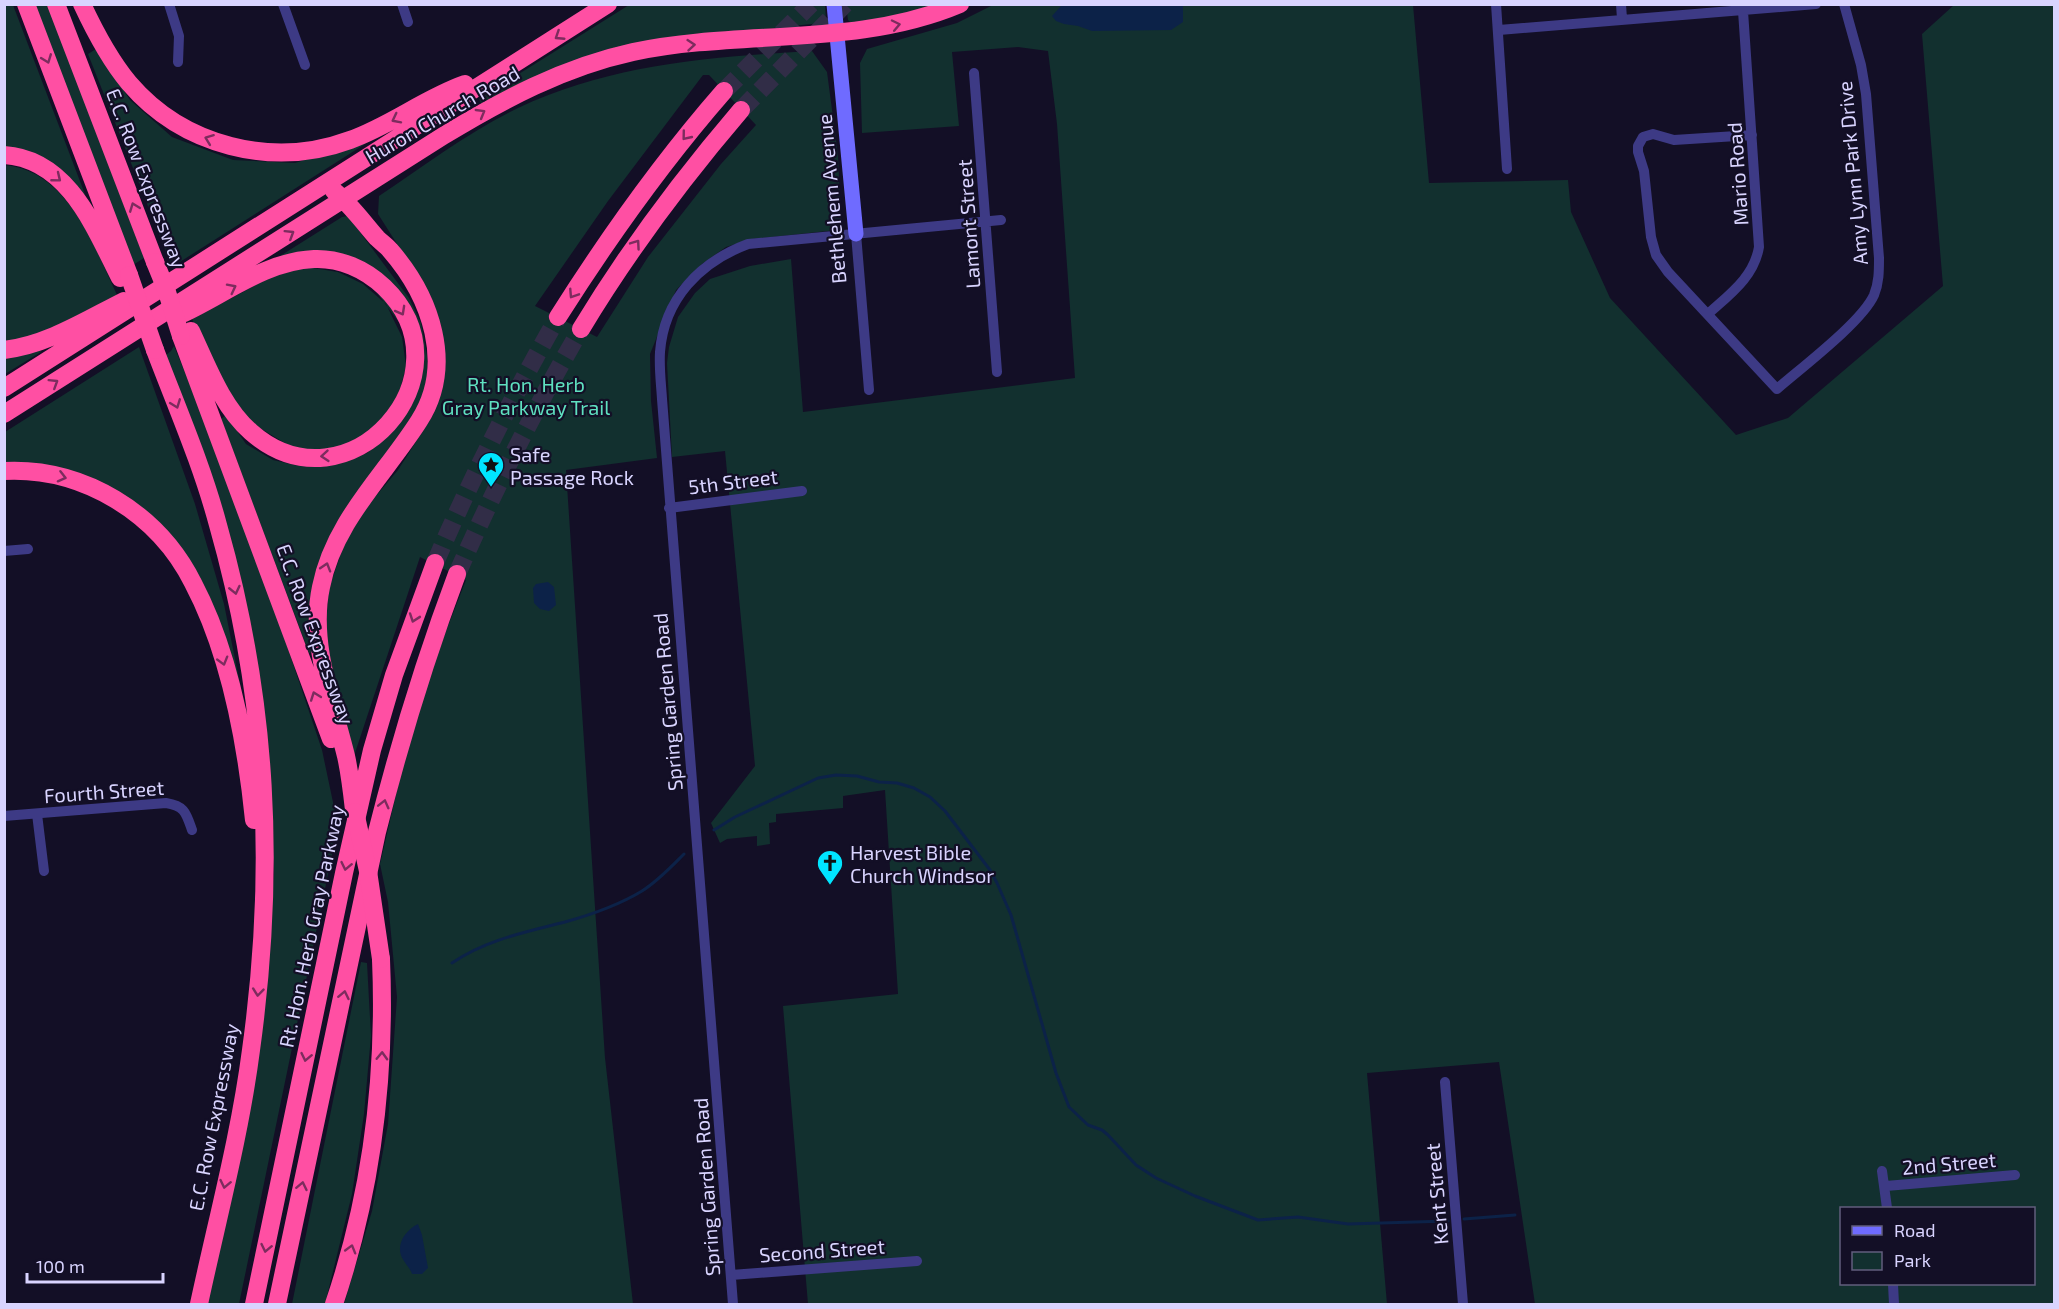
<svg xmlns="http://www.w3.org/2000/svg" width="2059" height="1309" font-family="'Exo 2',sans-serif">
	<rect width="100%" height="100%" fill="#130f26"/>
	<path fill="#12302f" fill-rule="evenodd" d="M4 5H13L86 197 5 150Z
		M31 5H48L144 258 133 265Z
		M629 5H825L826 19 821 23 690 37 481 103 479 99Z
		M846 5H936L907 15 853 25 848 20Z
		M993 5H1413L1429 183 1568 180 1571 212 1610 298 1736 435 1788 418 1943 286 1922 34 1954 5H2054V1304H1535L1499 1062 1367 1073 1387 1304H808L783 1006 898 994 885 790 843 796V808L776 814V822L769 823 770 844 757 846V836L727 839 720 843 711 823 755 766 725 451 672 457 667 363 669 347 678 317 695 293 710 279 750 266 791 259 803 412 1075 378 1057 124 1048 51 1018 47 952 52 959 126 862 133 860 63 867 49 957 23ZM1842 1208H2034V1284H1842Z
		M96 49 130 100 172 137 233 160 295 163 376 137 172 267 88 54Z
		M812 51 827 72 838 155 841 223 837 230 752 239 726 247 702 264 676 290 650 354 651 401 657 458 566 470 605 1058 633 1304H344L372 1211 388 1124 397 997 388 902 380 864 406 751 437 654 466 580 420 557 354 756 330 665 326 636 328 591 345 542 369 504 398 470 433 415 443 377 420 280 378 214 379 196C424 166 468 132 518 108 612 64 710 57 812 51ZM703 75H709L756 125 721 164 648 257 597 337 535 306 608 201Z
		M4 165C68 170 94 246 117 295L41 334 4 345Z
		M348 216 409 298 421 323 427 356 428 379 419 410 337 526 316 651 309 653 221 419 226 415 246 444 273 460 299 466 323 467 346 461 367 453 398 426 412 404 419 375V349L353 261 269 263 342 217Z
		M307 267 338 272 363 284 386 304 402 337 406 366 398 398 385 422 364 438 334 451H298L245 419 223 385 192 319 271 277Z
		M174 346 205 421 276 613 322 750 338 826 239 1304H207L258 1062 274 874 267 750 166 355 171 351Z
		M139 347 195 504 224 604 240 684 200 586 114 493 5 468V432Z
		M40 349 41 352 5 374V358Z
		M361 962 367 963 371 1036 364 1114 352 1194 325 1304H292Z"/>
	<path fill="#0c2248" d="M1062 5H1183V22L1171 30 1092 31 1078 26 1064 24 1056 21 1052 16Z
		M548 582 554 587 556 605 549 611 540 609 534 603 533 588 536 584Z
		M418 1224 422 1235 428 1268 422 1274H412C410 1268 407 1266 404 1261 394 1247 404 1231 418 1224Z"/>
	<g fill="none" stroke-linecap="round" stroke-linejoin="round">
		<path stroke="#0c2248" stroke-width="3" d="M714 830 735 817 818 778 836 775 857 776 879 782 897 783 914 788 930 797 945 811 990 870 997 883 1011 915 1056 1073 1069 1107 1088 1125 1102 1130 1108 1135 1136 1165 1156 1178 1195 1196 1258 1220 1298 1217 1348 1224 1448 1221
			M452 963C485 940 526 932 565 922 590 915 619 905 642 891 658 881 671 867 684 854
			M1464 1219 1515 1215"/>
		<path stroke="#312d47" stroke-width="18" stroke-dasharray="18 9" stroke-linecap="butt" d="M724 91 811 4
			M741 110 845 4
			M435 563C471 479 512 397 558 317
			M457 574C494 490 535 408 581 329"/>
		<path stroke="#3d3a85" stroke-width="10" d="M169 4 179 36 178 62
			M283 4 305 65
			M402 4 408 22
			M1496 4 1507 169
			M1621 4 1622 19
			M1499 30 1816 4
			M974 73 997 372
			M1752 135 1674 140 1653 134 1643 137 1638 146V152L1644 171 1651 237 1656 255 1668 272 1777 389C1801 368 1862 322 1874 295 1879 283 1879 271 1879 258L1866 94 1861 65 1844 4
			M856 234 869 390
			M1708 314C1730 294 1754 277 1759 247L1743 11
			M669 508 802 491
			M4 551 28 549
			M37 814 44 871
			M4 816 166 803C185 806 186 813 192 830
			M1445 1082 1463 1304
			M1882 1171 1887 1208
			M1886 1186 2015 1175
			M731 1275 917 1261
			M1893 1284 1894 1304
			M733 1304 662 399C661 383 659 368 660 352 664 299 700 262 748 244L1001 220"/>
		<path stroke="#6f6bff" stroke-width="15" d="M834 4 856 234"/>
		<path stroke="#ff4fa3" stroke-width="18" d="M26 4 129 275
			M56 4 155 262
			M82 4C95 32 109 59 129 83 183 146 272 169 350 140 390 126 425 98 465 84
			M4 155C69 159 95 229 120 278
			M334 191C351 205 363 222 377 238 381 242 387 246 390 250 431 297 455 365 419 421 384 476 334 521 321 587 309 643 333 703 346 756 350 774 352 792 354 810
			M184 313C225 294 266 261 314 259 340 258 365 269 384 287 475 374 348 517 251 432 222 407 207 365 191 331
			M558 317C608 238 662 162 724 91
			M581 329C628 251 682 179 741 110
			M181 336 331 739
			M4 350C47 345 86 320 124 301
			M155 350C177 408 202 465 218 525 268 701 276 869 251 1050 240 1135 217 1220 199 1304
			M4 388 608 4
			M4 414 443 136C502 100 564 67 633 52 741 29 856 48 960 4
			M4 471C83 467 158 513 193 583 230 653 246 741 254 820
			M254 1304 344 873 372 750 394 675 435 563
			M277 1304 377 832C399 745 425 659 457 574
			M334 1304C372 1192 386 1078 381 959"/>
		<path stroke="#ff4fa3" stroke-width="18" d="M155 262 166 289 181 336
			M129 275 155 350
			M355 812 368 871 381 959"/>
	</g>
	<defs><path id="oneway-chevron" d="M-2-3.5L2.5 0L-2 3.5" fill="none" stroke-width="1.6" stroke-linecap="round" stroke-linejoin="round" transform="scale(1.5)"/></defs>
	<g stroke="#7d2c5e">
		<use href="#oneway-chevron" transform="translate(896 25) rotate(-12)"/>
		<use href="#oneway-chevron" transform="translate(559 36) rotate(147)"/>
		<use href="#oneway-chevron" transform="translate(691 45) rotate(-5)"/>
		<use href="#oneway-chevron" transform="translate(47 59) rotate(69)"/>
		<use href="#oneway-chevron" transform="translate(481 113) rotate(-30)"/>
		<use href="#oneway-chevron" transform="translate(396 119) rotate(153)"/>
		<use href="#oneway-chevron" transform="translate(686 136) rotate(129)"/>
		<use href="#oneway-chevron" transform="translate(209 139) rotate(-159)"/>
		<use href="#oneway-chevron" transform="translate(57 178) rotate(39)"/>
		<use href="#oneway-chevron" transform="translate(134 207) rotate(-111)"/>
		<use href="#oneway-chevron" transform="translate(290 234) rotate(-32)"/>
		<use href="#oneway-chevron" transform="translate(636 244) rotate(-55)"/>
		<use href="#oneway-chevron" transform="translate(232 288) rotate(-27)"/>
		<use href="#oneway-chevron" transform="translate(573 294) rotate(123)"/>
		<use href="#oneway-chevron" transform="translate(401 311) rotate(61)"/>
		<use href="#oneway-chevron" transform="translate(54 383) rotate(-32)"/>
		<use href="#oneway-chevron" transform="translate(176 404) rotate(69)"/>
		<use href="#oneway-chevron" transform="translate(325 456) rotate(175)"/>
		<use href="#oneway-chevron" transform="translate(62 477) rotate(14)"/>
		<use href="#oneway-chevron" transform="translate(326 567) rotate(-73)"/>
		<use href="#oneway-chevron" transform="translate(235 590) rotate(77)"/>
		<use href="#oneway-chevron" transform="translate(414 618) rotate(109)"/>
		<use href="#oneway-chevron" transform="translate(223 661) rotate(74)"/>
		<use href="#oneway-chevron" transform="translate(315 696) rotate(-110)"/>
		<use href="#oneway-chevron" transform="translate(384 804) rotate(-76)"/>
		<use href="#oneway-chevron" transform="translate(346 866) rotate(102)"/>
		<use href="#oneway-chevron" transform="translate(258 992) rotate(96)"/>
		<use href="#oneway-chevron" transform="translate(344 995) rotate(-78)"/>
		<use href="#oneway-chevron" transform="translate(382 1056) rotate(-88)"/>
		<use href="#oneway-chevron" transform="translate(306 1057) rotate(102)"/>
		<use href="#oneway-chevron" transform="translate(225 1184) rotate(102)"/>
		<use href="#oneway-chevron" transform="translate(302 1186) rotate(-78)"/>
		<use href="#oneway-chevron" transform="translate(266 1248) rotate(102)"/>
		<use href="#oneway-chevron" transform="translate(351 1249) rotate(-74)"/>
	</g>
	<defs>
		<g id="sight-pin" transform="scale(1.35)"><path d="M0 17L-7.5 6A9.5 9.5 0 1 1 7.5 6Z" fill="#00e5ff" stroke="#130f26"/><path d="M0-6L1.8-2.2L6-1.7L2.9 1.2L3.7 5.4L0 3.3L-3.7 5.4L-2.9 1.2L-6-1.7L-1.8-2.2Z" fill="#111"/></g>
		<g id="church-pin" transform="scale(1.35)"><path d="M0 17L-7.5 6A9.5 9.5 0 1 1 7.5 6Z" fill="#00e5ff" stroke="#130f26"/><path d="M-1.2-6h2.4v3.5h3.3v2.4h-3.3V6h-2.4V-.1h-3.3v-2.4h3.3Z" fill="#111"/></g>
	</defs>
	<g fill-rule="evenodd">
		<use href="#sight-pin" x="491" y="465"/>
		<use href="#church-pin" x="830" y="863"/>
	</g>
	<g text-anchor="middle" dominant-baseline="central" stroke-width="4.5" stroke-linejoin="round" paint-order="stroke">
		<g font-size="20" fill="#d9d4ff" stroke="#130f26">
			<text transform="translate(442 114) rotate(-30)">Huron Church Road</text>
			<text transform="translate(1852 173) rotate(-95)">Amy Lynn Park Drive</text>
			<text transform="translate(1737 174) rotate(-94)">Mario Road</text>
			<text transform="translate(147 178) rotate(69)">E.C. Row Expressway</text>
			<text transform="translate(831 199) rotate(-95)">Bethlehem Avenue</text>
			<text transform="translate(968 224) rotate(-94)">Lamont Street</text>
			<text transform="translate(733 481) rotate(-7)">5th Street</text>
			<text transform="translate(316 634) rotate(70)">E.C. Row Expressway</text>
			<text transform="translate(667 702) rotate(-95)">Spring Garden Road</text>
			<text transform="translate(104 791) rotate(-4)">Fourth Street</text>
			<text transform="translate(311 926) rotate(-78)">Rt. Hon. Herb Gray Parkway</text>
			<text transform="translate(213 1117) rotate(-79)">E.C. Row Expressway</text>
			<text transform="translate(1949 1163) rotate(-5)">2nd Street</text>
			<text transform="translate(706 1187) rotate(-94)">Spring Garden Road</text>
			<text transform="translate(1436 1194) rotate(-95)">Kent Street</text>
			<text transform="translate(822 1250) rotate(-4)">Second Street</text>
		</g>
		<g font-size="20" fill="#5fe0c0" stroke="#130f26">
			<text x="526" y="384">Rt. Hon. Herb<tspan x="526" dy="23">Gray Parkway Trail</tspan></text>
		</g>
		<g font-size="20" fill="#d9d4ff" stroke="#130f26" text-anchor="start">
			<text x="510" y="454">Safe<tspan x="510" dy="23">Passage Rock</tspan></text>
			<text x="850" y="852">Harvest Bible<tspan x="850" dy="23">Church Windsor</tspan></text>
		</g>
	</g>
	<rect width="2059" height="1309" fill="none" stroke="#d9d4ff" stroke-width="12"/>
	<rect x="1840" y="1207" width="195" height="78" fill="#130f26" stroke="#625e7d" stroke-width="1.5"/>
	<rect x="1852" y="1226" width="30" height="9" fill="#6f6bff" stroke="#625e7d" stroke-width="1.5"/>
	<text x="1894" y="1237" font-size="18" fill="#d9d4ff">Road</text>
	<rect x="1852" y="1252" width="30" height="18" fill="#12302f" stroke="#625e7d" stroke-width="1.5"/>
	<text x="1894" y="1267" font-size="18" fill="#d9d4ff">Park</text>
	<path d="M27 1273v9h136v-9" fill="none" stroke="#d9d4ff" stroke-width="3"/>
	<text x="36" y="1273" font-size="18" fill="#d9d4ff" stroke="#130f26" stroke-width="4.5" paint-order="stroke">100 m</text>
</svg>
